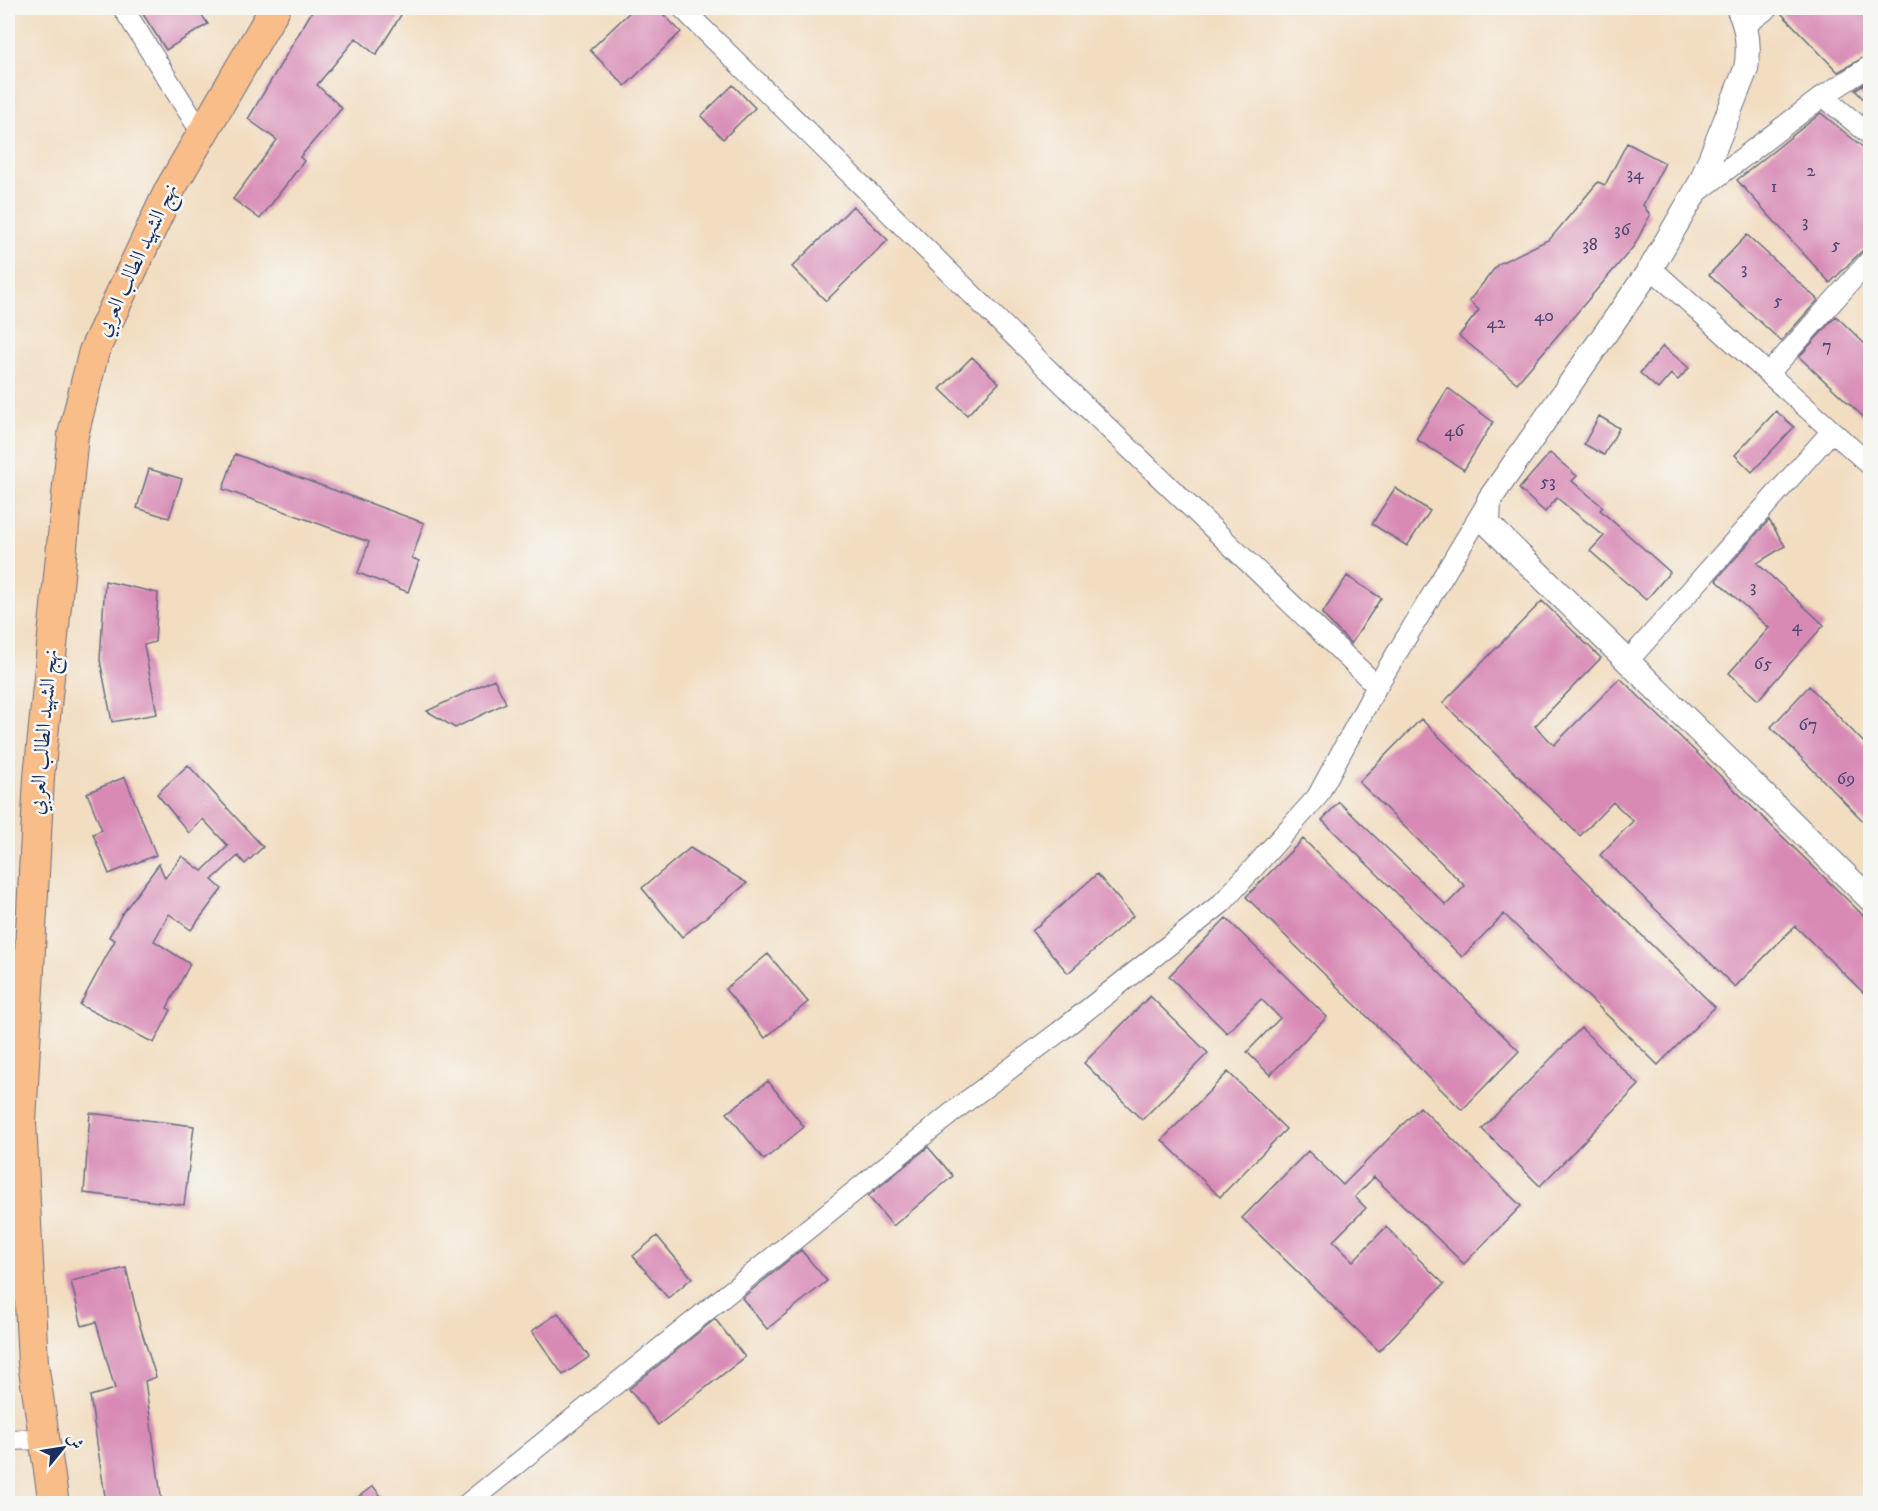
<svg xmlns="http://www.w3.org/2000/svg" width="1878" height="1511" font-family="'IM FELL DW Pica',Amiri,serif">
	<rect width="100%" height="100%" fill="#f6f6f2"/>
	<filter id="ink" filterUnits="userSpaceOnUse"><feTurbulence type="fractalNoise" baseFrequency=".0167" numOctaves="2"/><feDisplacementMap in="SourceGraphic" scale="12" xChannelSelector="R" yChannelSelector="G"/><feConvolveMatrix kernelMatrix="1 2 1 2 8 2 1 2 1" color-interpolation-filters="sRGB"/></filter>
	<filter id="wash" filterUnits="userSpaceOnUse"><feTurbulence type="fractalNoise" baseFrequency=".008" numOctaves="4" result="noise"/><feDisplacementMap in="SourceGraphic" scale="24" xChannelSelector="R" yChannelSelector="G"/><feGaussianBlur stdDeviation="1.35" result="paint"/><feColorMatrix in="noise" values="0 0 0 0 0 0 0 0 0 0 0 0 0 0 0 0 0 1.4 0 .05"/><feComposite in="paint" operator="in"/></filter>
	<g filter="url(#wash)">
		<rect width="100%" height="100%" fill="#f2ddc1"/>
		<g id="blocks">
			<path fill="#d88ab5" d="M139 8H197L208 24 166 50Z
				M314 8H392L401 15 376 55 356 38 317 85 342 108 300 157 304 161 260 219 233 199 277 140 248 119Z
				M634 8H657L681 32 625 86 590 50Z
				M1780 8H1870V54L1838 72 1779 11Z
				M1870 80V106L1855 90Z
				M733 85 755 108 723 139 701 116Z
				M1821 113 1870 153V248L1861 252 1830 283 1737 180Z
				M1627 143 1665 163 1643 205 1650 215 1634 246 1517 383 1459 336 1479 310 1469 301 1498 264 1550 239 1598 182 1605 185Z
				M853 206 888 240 826 301 792 267Z
				M1747 235 1818 300 1781 341 1709 275Z
				M1836 316 1870 349V423L1799 357Z
				M1663 346 1689 368 1678 380 1671 374 1658 389 1640 373Z
				M972 357 999 383 967 415 940 389Z
				M1448 388 1493 422 1464 470 1416 439Z
				M1776 411 1794 427 1752 472 1735 455Z
				M1599 416 1619 428 1604 455 1584 444Z
				M1550 453 1577 476 1572 481 1603 507 1600 510 1670 572 1646 600 1590 551 1604 536 1557 498 1545 512 1519 489Z
				M235 454 424 523 412 558 419 561 408 592 358 573 369 542 223 489Z
				M149 469 182 479 169 518 137 508Z
				M1395 488 1430 511 1407 546 1372 524Z
				M1769 520 1785 546 1757 563 1824 625 1758 700 1729 673 1769 628 1716 580Z
				M1347 576 1381 598 1351 644 1322 614Z
				M105 581 158 593 155 642 144 645 157 714 112 722 100 660Z
				M1542 601 1601 658 1535 726 1554 745 1620 678 1870 922V999L1795 926 1735 987 1600 855 1633 821 1613 802 1580 836 1443 703Z
				M494 679 506 703 455 728 427 711Z
				M1809 686 1870 749V828L1771 727Z
				M1421 719 1715 1007 1658 1065 1504 914 1462 957 1322 820 1339 802 1446 905 1465 886 1359 782Z
				M188 765 263 847 245 864 238 856 212 880 222 889 191 930 169 914 154 941 190 964 167 1008 171 1010 154 1043 80 1005 115 940 109 937 122 914 159 864 165 878 182 856 202 871 228 846 203 819 189 833 157 794Z
				M125 777 156 855 109 874 93 834 102 830 87 793Z
				M1303 839 1519 1051 1462 1110 1246 897Z
				M690 848 747 883 682 937 642 888Z
				M1097 874 1133 916 1068 973 1032 931Z
				M1226 918 1327 1017 1270 1075 1247 1052 1280 1018 1261 999 1227 1033 1169 976Z
				M768 954 808 1002 765 1038 725 989Z
				M1150 996 1208 1053 1142 1120 1084 1063Z
				M1581 1028 1639 1085 1540 1186 1482 1129Z
				M1228 1072 1286 1129 1220 1197 1162 1140Z
				M768 1081 804 1127 764 1160 727 1113Z
				M1420 1107 1521 1206 1464 1264 1374 1177 1355 1197 1366 1208 1333 1241 1353 1261 1386 1227 1444 1284 1379 1351 1242 1218 1308 1151 1343 1185Z
				M90 1113 194 1126 184 1205 84 1193Z
				M928 1147 953 1176 893 1226 868 1196Z
				M657 1236 692 1278 668 1298 633 1256Z
				M801 1250 827 1281 767 1329 742 1298Z
				M126 1268 140 1326 156 1377 145 1381 162 1503H106L90 1396 115 1389 96 1322 82 1326 71 1281Z
				M558 1313 589 1357 563 1375 532 1331Z
				M715 1319 745 1357 658 1425 629 1389Z
				M373 1486 386 1503H350Z"/>
		</g>
	</g>
	<g filter="url(#ink)">
		<use href="#blocks" fill-opacity="0" stroke="#666c81" stroke-width="1.5"/>
		<g fill="none" stroke-linecap="round" stroke-linejoin="round">
			<g stroke="#666c81" stroke-width="22">
				<path id="minor" d="M123 8 201 132
					M682 8 1078 399 1377 686 1489 500
					M1746 25 1768 8
					M1823 96 1870 135
					M1694 195 1823 96 1870 66
					M1651 268 1870 465
					M1770 372 1870 260
					M1628 661 1831 432
					M8 1440 44 1439
					M467 1504 964 1103 1059 1032 1222 903 1317 797 1377 686"/>
			</g>
			<g stroke="#666c81" stroke-width="26">
				<path id="tertiary" d="M1738 8C1748 28 1750 47 1746 69L1701 182 1651 268 1489 500 1488 524 1870 899"/>
			</g>
			<g stroke="#666c81" stroke-width="32">
				<path id="primary" d="M54 1504 33 1363 21 1122 39 777 73 435 94 351 169 191 275 8"/>
			</g>
			<use href="#minor" stroke="#fff" stroke-width="20"/>
			<use href="#tertiary" stroke="#fff" stroke-width="24"/>
			<use href="#primary" stroke="#f8bd89" stroke-width="30"/>
		</g>
	</g>
	<g text-anchor="middle" dominant-baseline="central" stroke-width="5" stroke-linejoin="round" paint-order="stroke">
		<g font-size="18" fill="#4a4674">
			<text x="1811" y="171">2</text>
			<text x="1635" y="174">34</text>
			<text x="1774" y="187">1</text>
			<text x="1805" y="222">3</text>
			<text x="1622" y="230">36</text>
			<text x="1590" y="245">38</text>
			<text x="1836" y="245">5</text>
			<text x="1744" y="269">3</text>
			<text x="1778" y="301">5</text>
			<text x="1544" y="316">40</text>
			<text x="1496" y="323">42</text>
			<text x="1827" y="346">7</text>
			<text x="1454" y="431">46</text>
			<text x="1548" y="482">53</text>
			<text x="1753" y="587">3</text>
			<text x="1797" y="626">4</text>
			<text x="1763" y="664">65</text>
			<text x="1808" y="725">67</text>
			<text x="1846" y="779">69</text>
		</g>
		<g font-size="21" fill="#1b2f5e" stroke="#f6f6f2">
			<text transform="translate(137 260) rotate(-65)">نهج الشهيد الطالب العربي</text>
			<text transform="translate(44 732) rotate(-85)">نهج الشهيد الطالب العربي</text>
		</g>
	</g>
	<rect width="1878" height="1511" fill="none" stroke="#f6f6f2" stroke-width="30"/>
	<g transform="translate(63 1448) rotate(60)" stroke="#f6f6f2" stroke-width="4.5" paint-order="stroke">
	<path d="M0-4.5L10 22L0 15L-10 22Z" fill="#1b2f5e"/>
	<text y="-9" font-size="16" font-weight="bold" text-anchor="middle" fill="#1b2f5e">ش</text>
	</g>
</svg>
